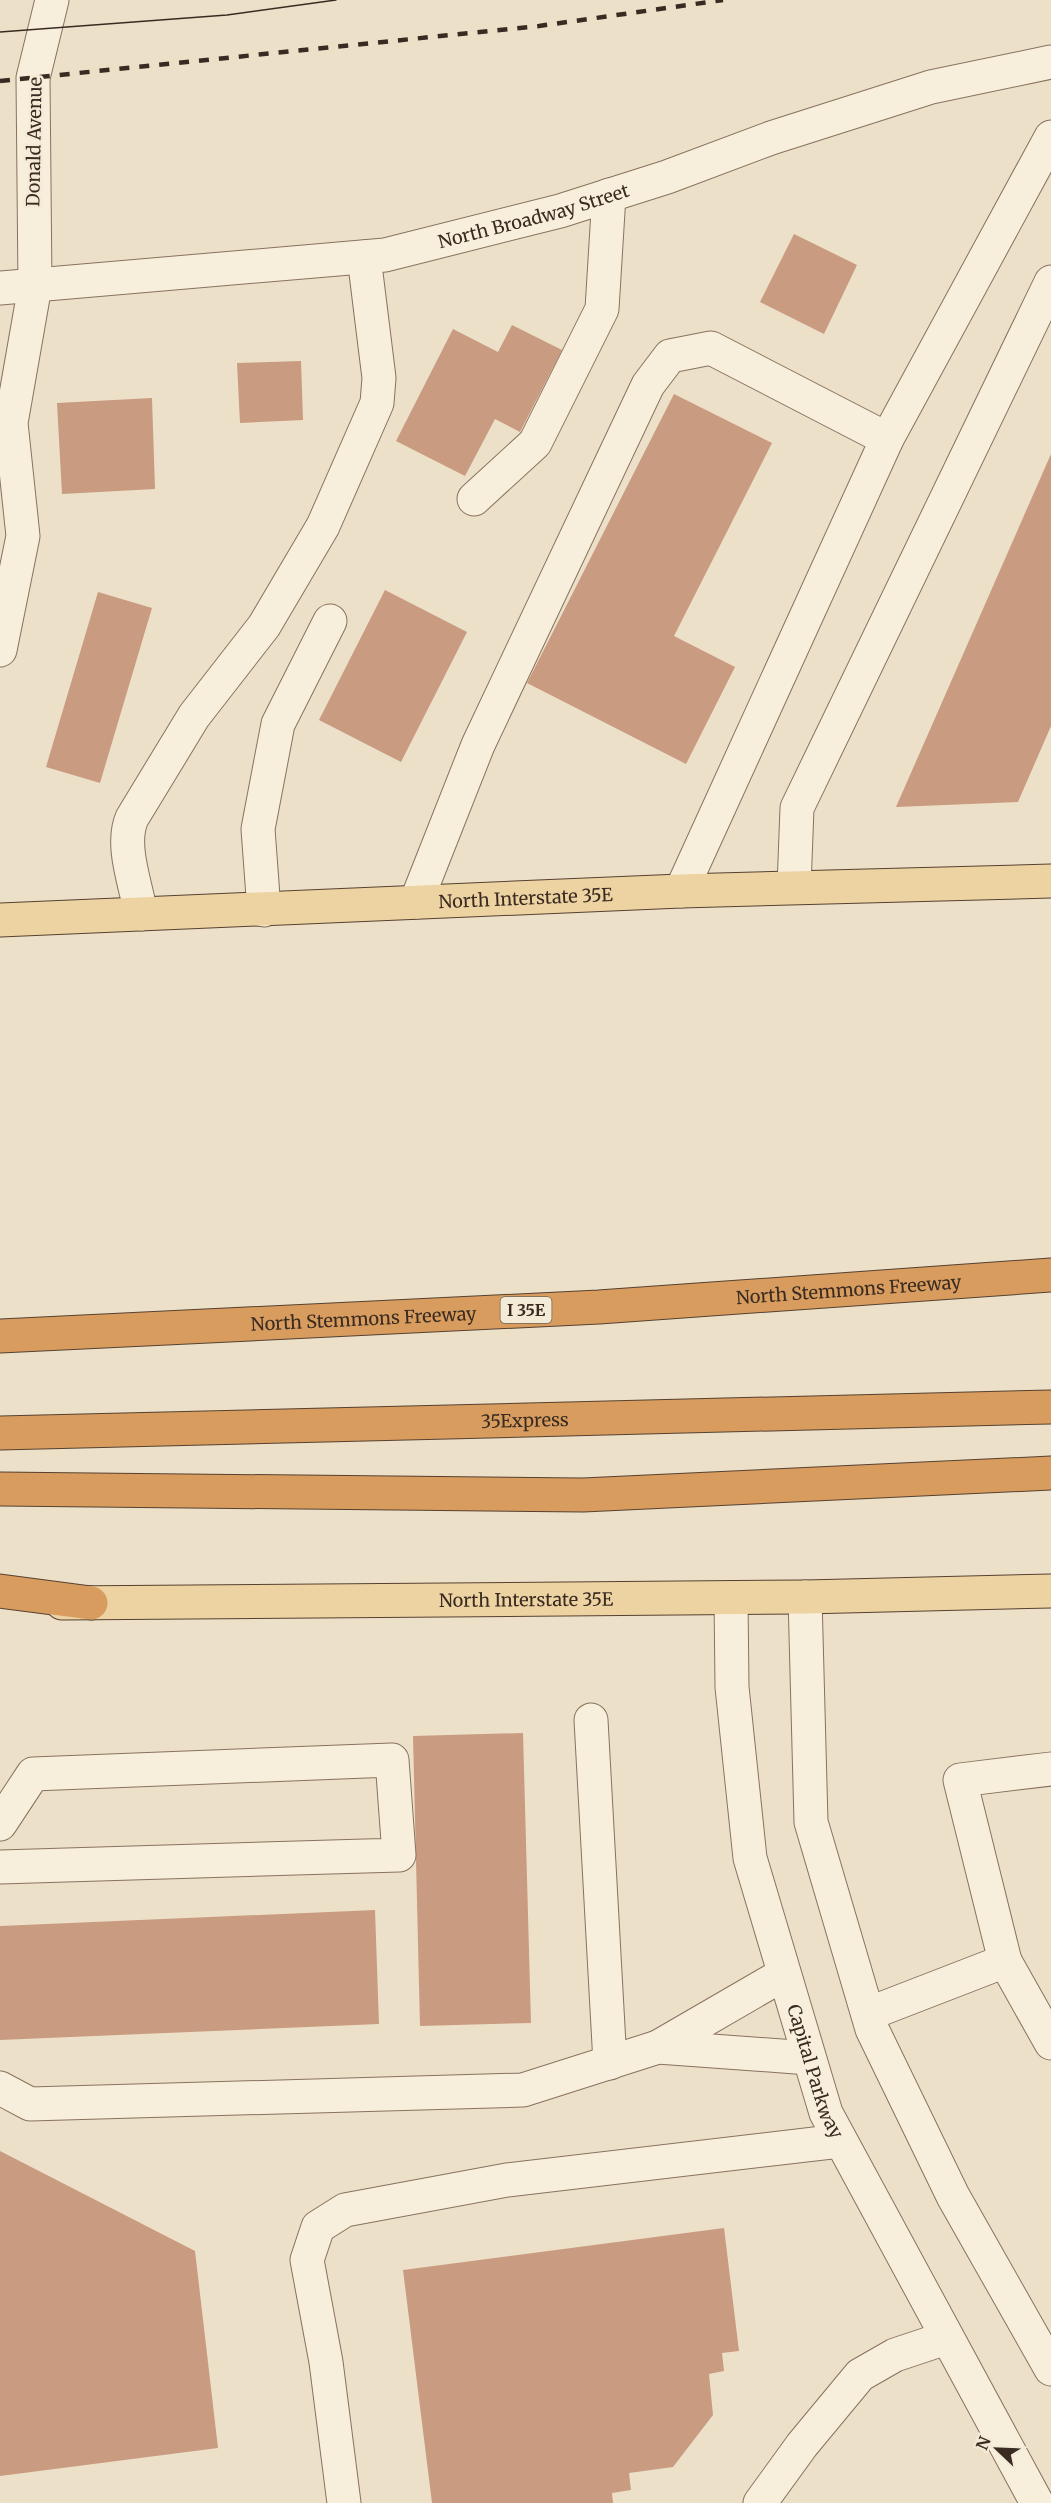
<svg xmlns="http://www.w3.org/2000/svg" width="1051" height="2503" font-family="Merriweather,serif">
	<rect width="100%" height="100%" fill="#ede0c8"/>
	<path fill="#c99b80" d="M794 234 857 265 824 334 760 302Z
		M512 325 562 350 520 432 495 419 465 476 396 441 453 329 498 352Z
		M301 361 303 420 240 423 237 363Z
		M674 394 772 443 674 636 735 667 686 764 527 683Z
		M152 398 155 489 62 494 57 403Z
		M1051 454V726L1018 802 896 807Z
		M385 590 467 632 401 762 319 720Z
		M98 592 152 608 100 783 46 767Z
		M523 1733 531 2023 420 2026 413 1736Z
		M375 1910 379 2024 0 2040V1926Z
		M0 2151 195 2251 218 2448 0 2476Z
		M724 2228 739 2351 722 2353 724 2371 709 2374 713 2415 673 2467 629 2473 631 2490 612 2493 613 2503H432L403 2270Z"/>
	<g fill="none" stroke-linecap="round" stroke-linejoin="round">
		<g stroke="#88725e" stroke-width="35">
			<g id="minor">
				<path id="s1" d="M0 288 385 255 560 211 667 177 771 138 931 87 1051 62"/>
				<path d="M474 499 535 443 602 309 609 195"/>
				<path d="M0 650 23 536 11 423 35 286 33 78 52 0"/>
				<path d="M794 887 797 808 1051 282"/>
				<path d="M681 891 887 439 1051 137"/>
				<path d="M416 902 478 745 648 385 670 356 711 348 887 439"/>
				<path d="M264 910 258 829 278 724 330 621"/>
				<path d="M141 914C136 885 120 845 132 818L194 716 264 626 323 526 377 403 379 378 364 257"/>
				<path d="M805 1597 811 1822 872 2029 953 2196 1051 2369"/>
				<path id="s2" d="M731 1598 732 1687 750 1858 826 2113 1037 2503"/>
				<path d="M591 1720 610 2063"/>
				<path d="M0 1824 33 1774 392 1760 399 1855 0 1867"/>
				<path d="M1005 1961 960 1780 1051 1769"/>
				<path d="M784 1974 658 2047 809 2058"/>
				<path d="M868 2014 1005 1961 1051 2043"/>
				<path d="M0 2088 30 2104 523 2090 658 2047"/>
				<path d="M344 2503 326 2362 307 2260 318 2227 345 2210 507 2180 840 2141"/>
				<path d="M760 2503 802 2445 860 2375 895 2355 946 2338"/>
			</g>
		</g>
		<g stroke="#564131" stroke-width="35">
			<g id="major">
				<path id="s3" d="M0 920 681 891 1051 881"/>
				<path id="s4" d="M62 1603 805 1597 1051 1591"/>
			</g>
		</g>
		<g stroke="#564131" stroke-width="35">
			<g id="highway">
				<path id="s5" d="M0 1336 599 1307 1051 1275"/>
				<path id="s6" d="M0 1433 1051 1407"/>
				<path d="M0 1489 583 1495 1051 1473"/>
				<path d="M0 1591 91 1603"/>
			</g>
		</g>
		<use href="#minor" stroke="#f7eedb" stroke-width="33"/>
		<use href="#major" stroke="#edd2a2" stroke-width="33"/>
		<use href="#highway" stroke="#d79c5e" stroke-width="33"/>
		<path stroke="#392b21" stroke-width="1.5" d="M0 32 227 15 336 0"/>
		<path stroke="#392b21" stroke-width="4.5" stroke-dasharray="10 10" stroke-linecap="butt" d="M0 81 539 26 723 0"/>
	</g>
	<g text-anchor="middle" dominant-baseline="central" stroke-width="5" stroke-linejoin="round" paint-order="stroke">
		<rect fill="#f4ebd7" stroke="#716558" stroke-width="1.5" x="500.5" y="1297" width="51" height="26" rx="4.5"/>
		<g font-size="16" font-weight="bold" fill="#392b21">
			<text x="526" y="1310">I 35E</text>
		</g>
		<g font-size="18" fill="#392b21" stroke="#f4ebd7">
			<text transform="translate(34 142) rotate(-89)">Donald Avenue</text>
			<text stroke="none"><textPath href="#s1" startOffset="540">North Broadway Street</textPath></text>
			<text stroke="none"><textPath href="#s3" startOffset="526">North Interstate 35E</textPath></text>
			<text stroke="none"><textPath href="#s5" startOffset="850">North Stemmons Freeway</textPath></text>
			<text stroke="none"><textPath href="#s5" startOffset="364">North Stemmons Freeway</textPath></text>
			<text stroke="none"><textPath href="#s6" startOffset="525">35Express</textPath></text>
			<text stroke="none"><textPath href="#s4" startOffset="464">North Interstate 35E</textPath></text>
			<text stroke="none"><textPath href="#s2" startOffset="484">Capital Parkway</textPath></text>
		</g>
	</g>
	<g transform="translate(997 2449) rotate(293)" stroke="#f4ebd7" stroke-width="4.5" paint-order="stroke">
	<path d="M0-4.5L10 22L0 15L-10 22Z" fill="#392b21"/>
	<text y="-9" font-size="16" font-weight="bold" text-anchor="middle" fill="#392b21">N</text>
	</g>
</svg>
